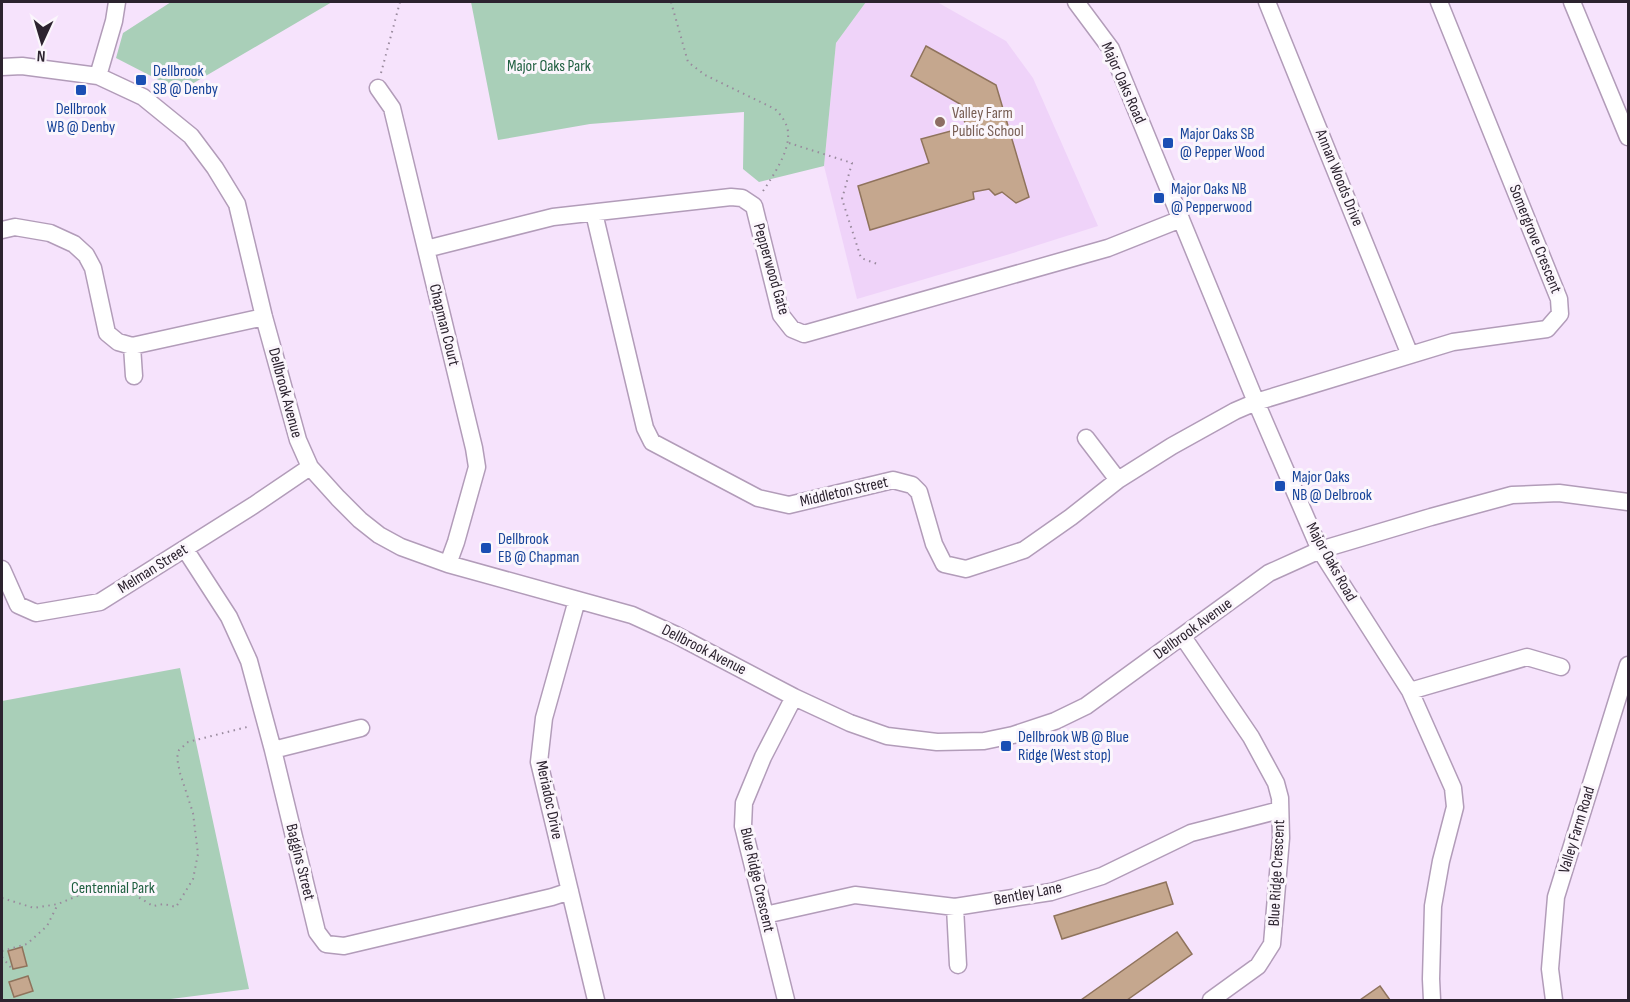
<svg xmlns="http://www.w3.org/2000/svg" width="1630" height="1002" font-family="'Sofia Sans Condensed',sans-serif">
	<rect width="100%" height="100%" fill="#f6e3fc"/>
	<path fill="#efd3f9" d="M866 2H937L1006 41 1033 78 1098 226 1010 254 857 299 824 166 836 43Z"/>
	<path fill="#a9cfb8" d="M171 2H337H332L180 91 116 58 123 33Z
		M471 2H866L836 43 824 166 759 182 743 169 744 112 590 124 498 140Z
		M180 668 249 989 163 1000H2V701Z"/>
	<path fill="#c5a78e" stroke="#8f735c" stroke-width="1.5" d="M926 46 996 85 1029 197 1016 203 1002 192 995 195 989 189 973 192 974 199 870 230 858 186 929 163 921 139 966 127 960 104 911 76Z
		M1166 882 1173 904 1062 939 1054 916Z
		M1177 932 1192 954 1127 1000H1081Z
		M22 947 27 966 13 969 8 951Z
		M28 976 33 991 14 997 9 982Z
		M1380 986 1390 1000H1360Z"/>
	<g fill="none" stroke-linecap="round" stroke-linejoin="round">
		<g stroke="#b29cb9" stroke-width="19">
			<path id="minor" d="M1076 2 1111 49 1256 402 1320 550 1410 691 1453 788 1455 807 1441 861 1433 906 1431 979 1432 1000
				M1267 2 1410 355
				M1572 2 1628 137
				M2 67 22 66 98 76 143 97 191 136 215 168 237 204 264 317 298 440 310 467 338 498 360 520 379 535 401 547 448 564 632 615 676 635 794 697 850 723 887 736 937 742 984 741 1013 735 1055 721 1086 706 1269 573 1320 550 1431 517 1512 495 1559 493 1628 502
				M98 76 114 21 117 2
				M378 88 392 108 474 448 477 467 456 542 448 564
				M594 213 645 428 652 442 758 498 789 505 893 480 912 485 919 492 934 544 944 564 966 569 1024 550 1071 517 1118 480 1172 446 1235 411 1256 402 1453 342 1547 329 1560 314 1559 299 1439 2
				M2 230 15 227 50 233 74 244 86 255 93 268 107 333 118 342 132 346 264 317
				M426 249 553 217 731 197 742 198 754 206 781 315 792 329 804 334 1108 248 1181 219
				M132 346 134 376
				M1086 438 1118 480
				M185 549 229 617 249 661 273 750 317 932 326 944 344 946 552 897 570 891
				M2 569 18 605 36 613 100 602 254 505 310 467
				M577 600 544 718 539 762 596 1000
				M1183 637 1251 737 1276 783 1280 798 1281 838 1272 944 1258 966 1211 1000
				M1410 691 1527 657 1561 667
				M273 750 361 728
				M955 907 958 965
				M765 915 855 895 955 907 1051 892 1102 876 1191 833 1280 810
				M786 1000 743 826 744 803 763 757 794 697
				M1554 1000 1550 969 1556 897 1628 665"/>
		</g>
		<path stroke="#998a9d" stroke-width="2" stroke-dasharray="1.5 4.5" stroke-linecap="butt" d="M671 2 688 62 705 75 775 109C781 115 788 124 788 133 790 152 771 179 761 194
			M381 73 400 2
			M789 143 852 163 842 199 861 258 880 265
			M2 898 34 908 58 904 94 889 113 888 130 892 153 906 164 904 176 907 193 879 198 854 193 813 180 773 177 758 179 750 188 742 251 726
			M2 951 27 944 47 926 58 904
			M2 957 12 969"/>
		<use href="#minor" stroke="#fff" stroke-width="16"/>
	</g>
	<g fill="#1a4fb4" stroke="#fbf6fc" stroke-width="2">
		<rect x="135" y="74" width="12" height="12" rx="3"/>
		<rect x="75" y="84" width="12" height="12" rx="3"/>
		<rect x="1162" y="137" width="12" height="12" rx="3"/>
		<rect x="1153" y="192" width="12" height="12" rx="3"/>
		<rect x="1274" y="480" width="12" height="12" rx="3"/>
		<rect x="480" y="542" width="12" height="12" rx="3"/>
		<rect x="1000" y="740" width="12" height="12" rx="3"/>
	</g>
	<circle fill="#8d6e63" stroke="#fbf6fc" stroke-width="2" cx="940" cy="122" r="6"/>
	<g text-anchor="middle" dominant-baseline="central" stroke-width="6" stroke-linejoin="round" paint-order="stroke">
		<g font-size="16" fill="#1f5f40" stroke="#fbf6fc">
			<text x="549" y="66">Major Oaks Park</text>
			<text x="113" y="888">Centennial Park</text>
		</g>
		<g font-size="16" fill="#164399" stroke="#fbf6fc" text-anchor="start">
			<text x="153" y="71">Dellbrook<tspan x="153" dy="18">SB @ Denby</tspan></text>
			<text x="81" y="109" text-anchor="middle">Dellbrook<tspan x="81" dy="18">WB @ Denby</tspan></text>
			<text x="1180" y="134">Major Oaks SB<tspan x="1180" dy="18">@ Pepper Wood</tspan></text>
			<text x="1171" y="189">Major Oaks NB<tspan x="1171" dy="18">@ Pepperwood</tspan></text>
			<text x="1292" y="477">Major Oaks<tspan x="1292" dy="18">NB @ Delbrook</tspan></text>
			<text x="498" y="539">Dellbrook<tspan x="498" dy="18">EB @ Chapman</tspan></text>
			<text x="1018" y="737">Dellbrook WB @ Blue<tspan x="1018" dy="18">Ridge (West stop)</tspan></text>
		</g>
		<g font-size="16" fill="#2c232f" stroke="#fbf6fc">
			<text transform="translate(1123 83) rotate(66)">Major Oaks Road</text>
			<text transform="translate(1339 178) rotate(68)">Annan Woods Drive</text>
			<text transform="translate(1535 239) rotate(68)">Somergrove Crescent</text>
			<text transform="translate(771 269) rotate(74)">Pepperwood Gate</text>
			<text transform="translate(444 325) rotate(76)">Chapman Court</text>
			<text transform="translate(285 393) rotate(75)">Dellbrook Avenue</text>
			<text transform="translate(844 492) rotate(-13)">Middleton Street</text>
			<text transform="translate(1331 562) rotate(61)">Major Oaks Road</text>
			<text transform="translate(153 569) rotate(-32)">Melman Street</text>
			<text transform="translate(1193 629) rotate(-36)">Dellbrook Avenue</text>
			<text transform="translate(704 650) rotate(27)">Dellbrook Avenue</text>
			<text transform="translate(549 800) rotate(78)">Meriadoc Drive</text>
			<text transform="translate(1577 830) rotate(-73)">Valley Farm Road</text>
			<text transform="translate(300 862) rotate(76)">Baggins Street</text>
			<text transform="translate(1277 873) rotate(-87)">Blue Ridge Crescent</text>
			<text transform="translate(757 880) rotate(77)">Blue Ridge Crescent</text>
			<text transform="translate(1028 894) rotate(-11)">Bentley Lane</text>
		</g>
		<g font-size="16" fill="#785e54" stroke="#fbf6fc" text-anchor="start">
			<text x="952" y="113">Valley Farm<tspan x="952" dy="18">Public School</tspan></text>
		</g>
	</g>
	<rect width="1630" height="1002" fill="none" stroke="#2c232f" stroke-width="6"/>
	<g transform="translate(42 42) rotate(184)" stroke="#fbf6fc" stroke-width="4.5" paint-order="stroke">
	<path d="M0-4.5L10 22L0 15L-10 22Z" fill="#2c232f"/>
	<text y="-9" font-size="16" font-weight="bold" text-anchor="middle" fill="#2c232f">N</text>
	</g>
</svg>
